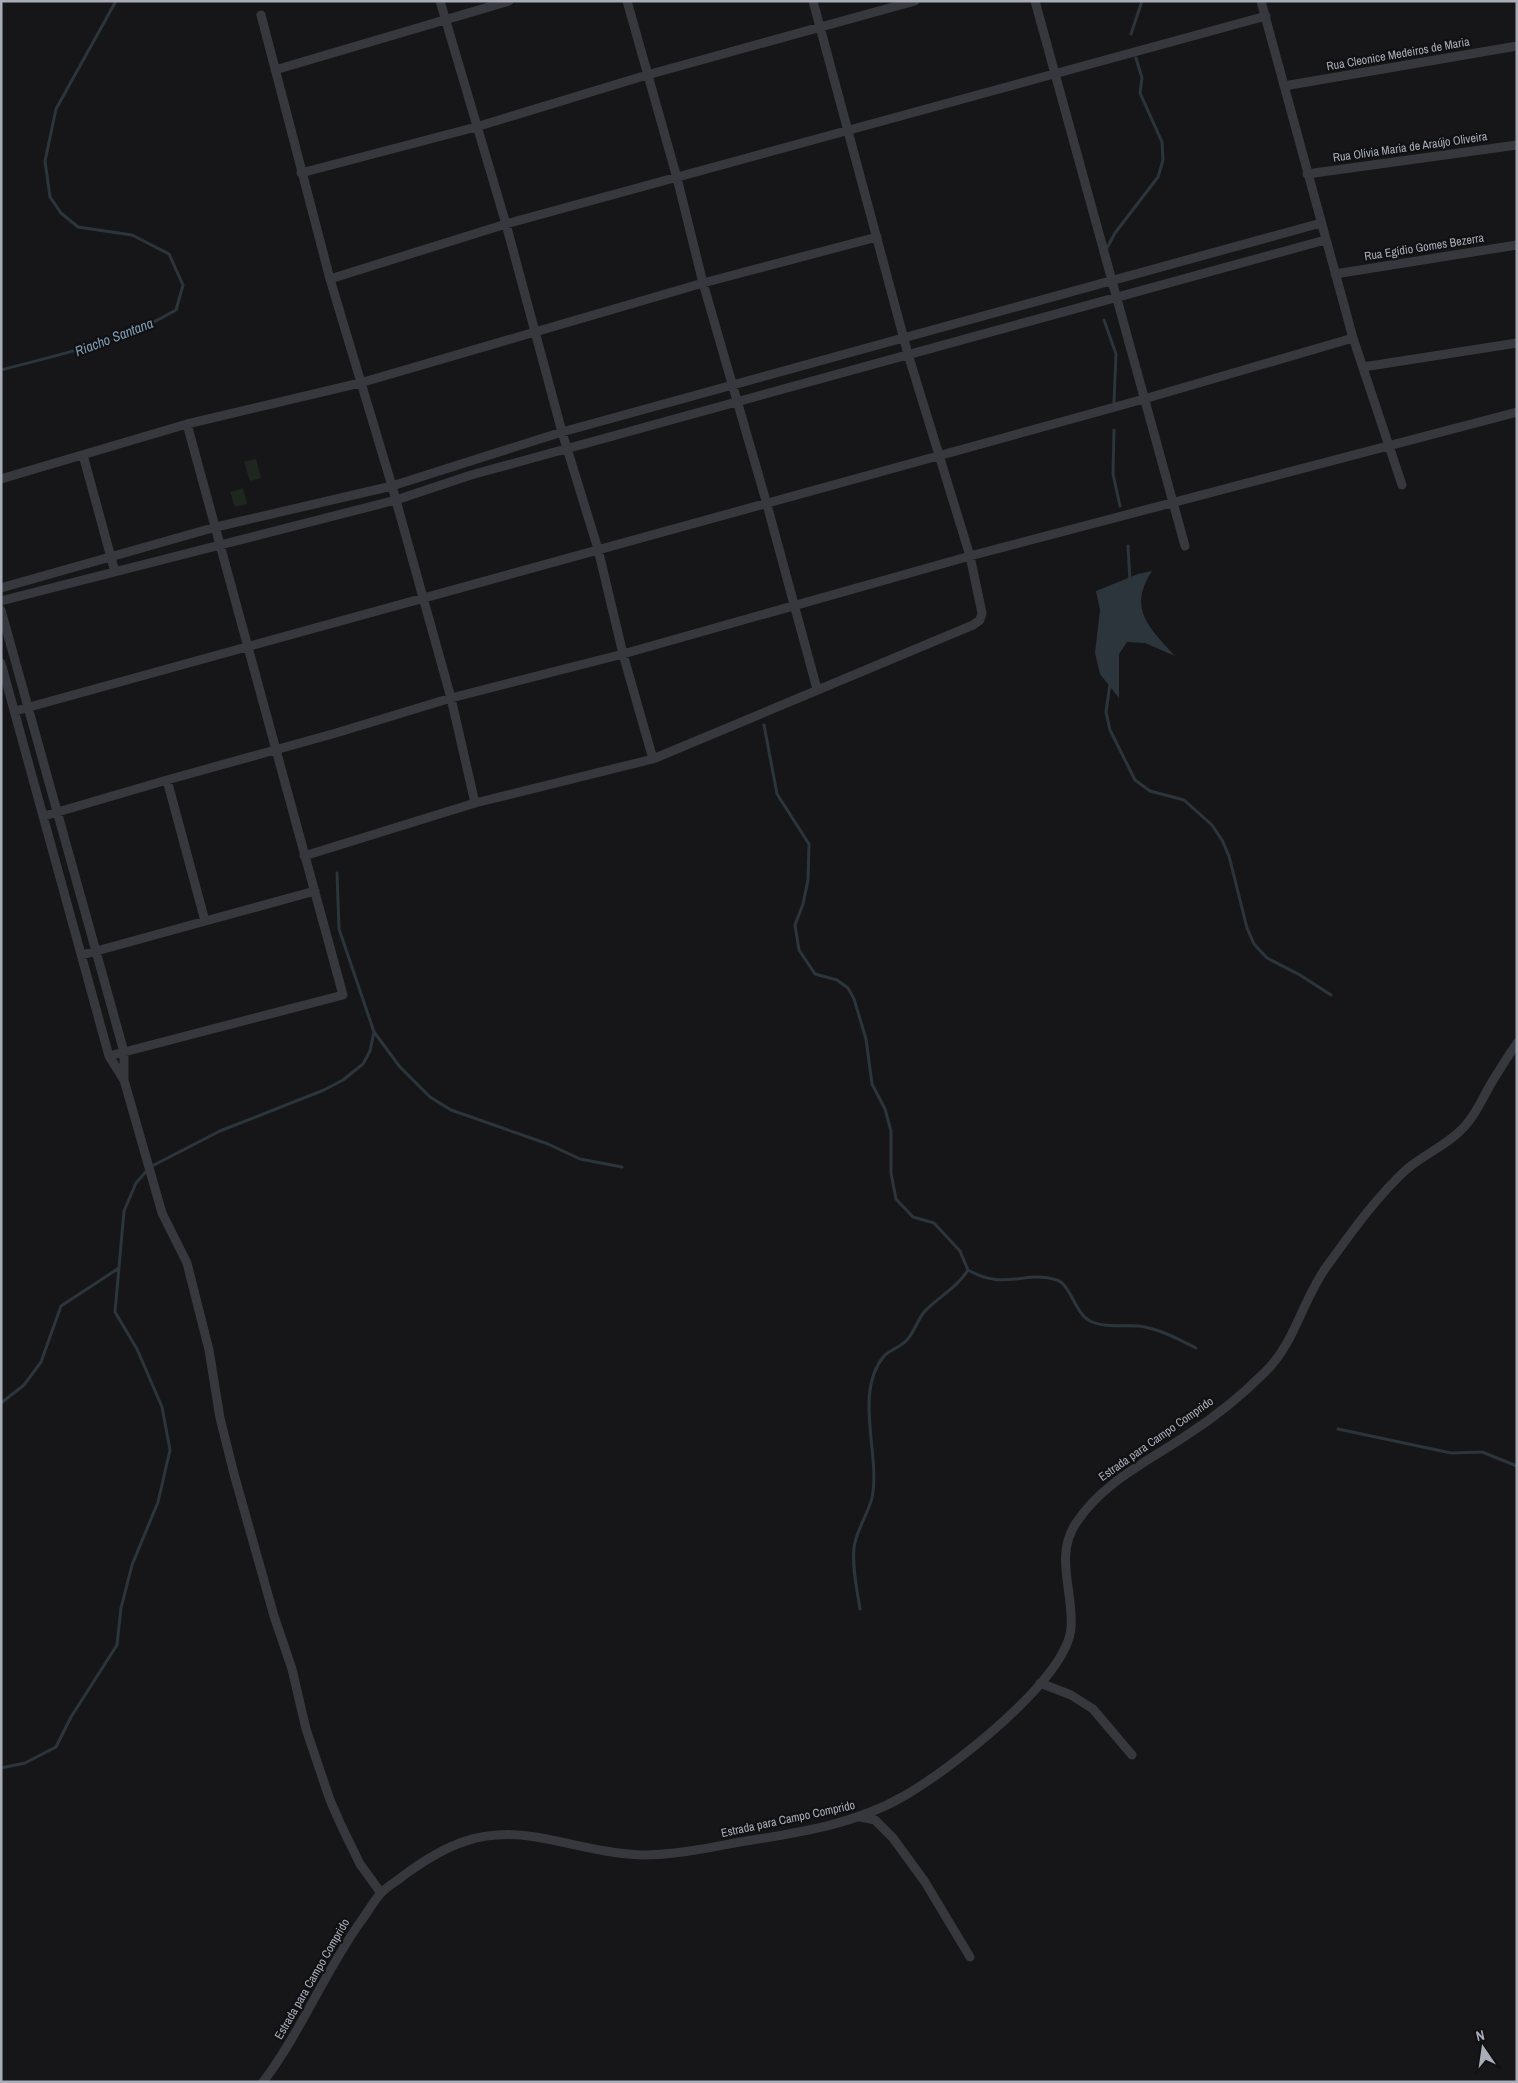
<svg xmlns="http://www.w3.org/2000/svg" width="1518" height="2083" font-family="'Archivo Narrow',sans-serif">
	<rect width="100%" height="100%" fill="#161618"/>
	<path fill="#1e261f" d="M256 459 261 478 250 481 244 462Z
		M243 488 247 504 235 507 230 492Z"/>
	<path fill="#2c353c" d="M1152 571C1127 609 1150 628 1175 656L1145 643 1127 642 1119 654V698L1100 674 1095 653 1100 610 1096 591 1138 574Z"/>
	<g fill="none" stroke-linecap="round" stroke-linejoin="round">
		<path stroke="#2c353c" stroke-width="3" d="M1131 34 1142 1
			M1107 248 1115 233 1158 177 1163 160 1162 142 1140 93 1142 78 1136 58
			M1104 320 1116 354 1114 402
			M1 370C61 354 122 342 176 310L183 285 169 254 132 235 78 227 61 213 50 197 45 161 56 109 116 1
			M1114 430 1113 474 1120 506
			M1128 546 1130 581
			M1110 684 1106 712 1110 730 1135 780 1150 791 1184 800 1212 825 1222 840 1229 856 1247 928 1254 944 1267 958 1300 975 1331 995
			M764 725 777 794 809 844 808 880 803 904 795 925 799 950 815 974 837 980 848 988 854 999 866 1039 872 1084 885 1109 891 1131V1173L896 1199 913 1217 934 1223 960 1251 968 1270C956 1289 939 1296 924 1312 917 1321 914 1333 906 1341 900 1347 890 1350 884 1356 853 1393 881 1455 872 1498 868 1514 855 1533 854 1548 852 1568 857 1589 860 1609
			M374 1032 400 1067 430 1097 451 1110 548 1144 580 1159 622 1167
			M968 1270C1004 1291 1025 1270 1057 1280 1071 1285 1074 1312 1090 1321 1104 1328 1124 1325 1139 1326 1160 1329 1178 1339 1196 1348
			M1 1403 24 1385 41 1362 61 1306 119 1268
			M1338 1429 1451 1453 1482 1452 1517 1466
			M1 1768 25 1763 56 1747 71 1717 117 1645 121 1608 132 1565 158 1502 170 1450 162 1407 137 1349 115 1312 124 1211 136 1183 150 1167 220 1131 324 1090 343 1080 363 1064 370 1051 374 1032 339 929 337 873"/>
		<path stroke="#37383d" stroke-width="9" d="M440 1 506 224 562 432 598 549 623 654 653 759
			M627 1 677 178 703 283 766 501 817 689
			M1035 1 1185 546
			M1261 1 1353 338 1402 485
			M261 15 330 279 392 486 451 698 475 803
			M275 70 509 1
			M1284 86 1517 46
			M301 173 476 127 647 75 915 1
			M1307 174 1517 145
			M1335 274 1517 245
			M330 279 506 224 1266 16
			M1363 367 1517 343
			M83 455 115 572
			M1 479 187 424 360 383 703 283 877 237
			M1 588 216 527 392 486 562 432 1321 223
			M1 601 396 500 471 475 1325 240
			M1 610 124 1052V1080
			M1 663 109 1056 124 1080 162 1213 187 1263 209 1350 220 1418 234 1474 274 1616 292 1669 306 1729 330 1800 341 1825 360 1864 381 1893
			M15 711 1144 399 1353 338
			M167 780 205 921
			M44 816 167 780 336 733 451 698 623 654 970 556 1517 412
			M304 856 475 803 653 759 973 625 980 620 982 613 970 556 908 354 813 1
			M82 955 315 891
			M109 1056 343 995 187 424
			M1040 1683 1071 1695 1093 1709 1132 1755
			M861 1817 875 1820 893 1838 925 1882 970 1957
			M263 2082C301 2032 324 1973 361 1921 368 1912 374 1900 382 1892 388 1886 397 1881 403 1876 446 1844 482 1828 536 1837 572 1843 606 1854 642 1855 675 1855 708 1848 740 1842 796 1833 854 1825 904 1796 948 1771 1067 1680 1071 1628 1074 1592 1054 1556 1076 1523 1103 1482 1147 1462 1187 1435 1215 1417 1241 1396 1264 1373 1295 1344 1302 1300 1327 1266 1351 1233 1377 1196 1407 1169 1426 1153 1448 1145 1465 1126 1475 1115 1481 1102 1488 1089 1497 1073 1507 1058 1517 1043"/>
	</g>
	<g text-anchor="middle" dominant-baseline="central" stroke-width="4.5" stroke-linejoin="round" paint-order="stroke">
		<g font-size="12" fill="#a8adb8" stroke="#111113">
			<text transform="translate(1398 54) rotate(-10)">Rua Cleonice Medeiros de Maria</text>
			<text transform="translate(1410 147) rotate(-8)">Rua Olívia Maria de Araújo Oliveira</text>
			<text transform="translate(1424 247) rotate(-9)">Rua Egídio Gomes Bezerra</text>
			<text transform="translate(1156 1439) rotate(-35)">Estrada para Campo Comprido</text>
			<text transform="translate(788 1819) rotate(-12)">Estrada para Campo Comprido</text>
			<text transform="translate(312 1979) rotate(-60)">Estrada para Campo Comprido</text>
		</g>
		<g font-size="14" font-style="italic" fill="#7f9bb3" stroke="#111113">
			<text transform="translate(114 337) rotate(-21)">Riacho Santana</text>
		</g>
	</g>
	<rect width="1518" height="2083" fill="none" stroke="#a8adb8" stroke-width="5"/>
	<g transform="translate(1483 2048) rotate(347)" stroke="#111113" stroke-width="4" paint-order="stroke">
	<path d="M0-4L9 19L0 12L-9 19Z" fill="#a8adb8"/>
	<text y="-8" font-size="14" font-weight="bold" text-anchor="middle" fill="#a8adb8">N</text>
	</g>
</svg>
